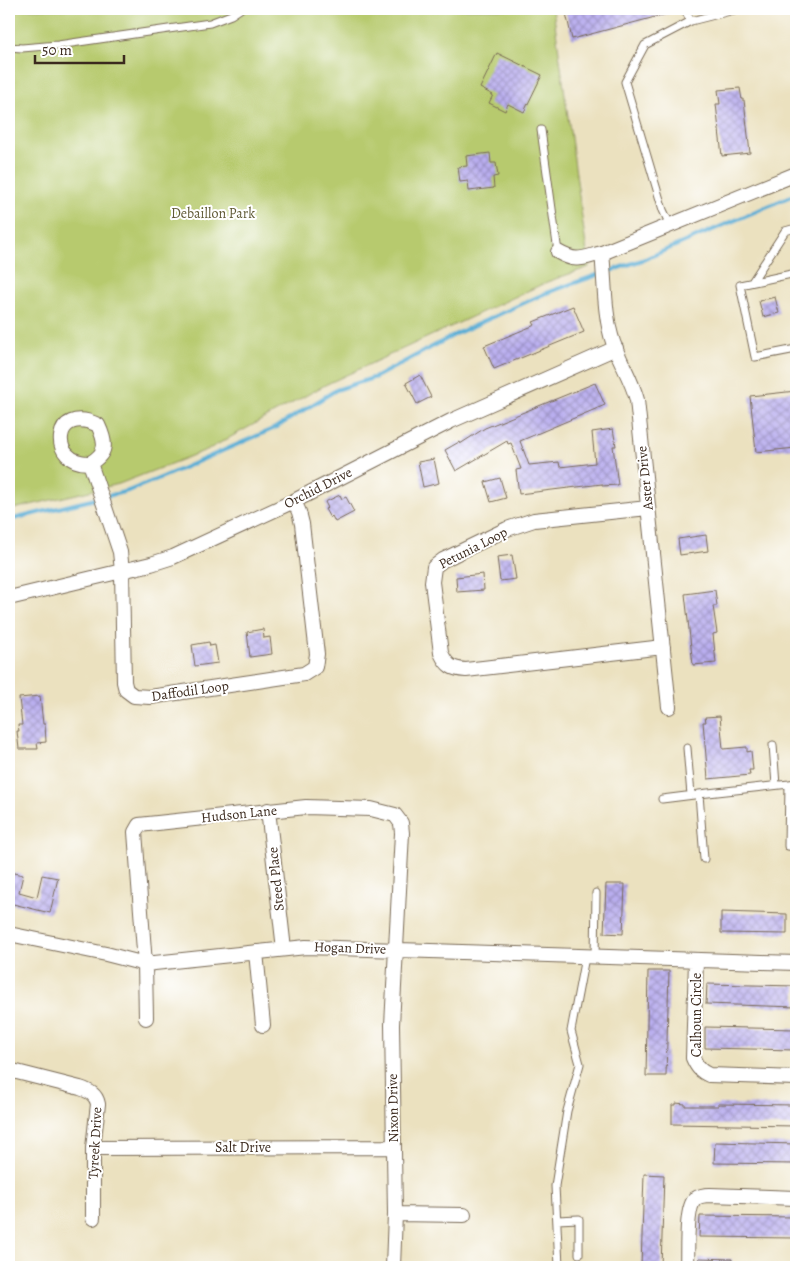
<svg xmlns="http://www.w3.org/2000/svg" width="805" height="1276" font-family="Alegreya,serif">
	<defs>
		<pattern id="building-cross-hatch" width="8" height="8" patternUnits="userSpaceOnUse" patternTransform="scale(1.25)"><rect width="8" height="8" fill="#b9aeef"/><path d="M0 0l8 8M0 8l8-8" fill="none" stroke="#988ec1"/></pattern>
	</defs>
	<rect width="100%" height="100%" fill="#fff"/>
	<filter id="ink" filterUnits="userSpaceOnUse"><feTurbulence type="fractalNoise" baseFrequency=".02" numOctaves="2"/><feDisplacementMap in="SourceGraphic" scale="10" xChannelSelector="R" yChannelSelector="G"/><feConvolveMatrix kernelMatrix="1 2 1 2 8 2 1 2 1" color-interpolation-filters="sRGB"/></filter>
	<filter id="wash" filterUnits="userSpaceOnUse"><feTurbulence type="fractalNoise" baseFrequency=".0096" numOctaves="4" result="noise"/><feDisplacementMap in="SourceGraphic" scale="20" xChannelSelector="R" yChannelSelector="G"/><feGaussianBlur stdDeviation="1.12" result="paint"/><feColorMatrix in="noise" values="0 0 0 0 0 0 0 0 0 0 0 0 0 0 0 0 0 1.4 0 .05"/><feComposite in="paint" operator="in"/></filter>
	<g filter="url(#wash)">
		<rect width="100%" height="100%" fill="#ebe1bf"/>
		<path fill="#b7ca6e" stroke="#797a46" d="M9 9H553L589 267 547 282 327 384 209 449 119 484 9 510Z"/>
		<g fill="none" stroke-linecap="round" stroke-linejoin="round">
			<path stroke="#5aaed6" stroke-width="4" d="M607 272 645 259 796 194
				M9 520 128 491 165 476 275 428 336 390 376 377 458 333 546 293 600 274"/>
		</g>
		<g id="blocks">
			<path fill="url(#building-cross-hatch)" d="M565 9H674V12L572 39Z
				M497 53 542 75 524 112 508 104 505 111 489 103 493 95 480 88Z
				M740 88 742 100H744L750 153 722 156 716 104H720L718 90Z
				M490 153 491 163H496L498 176 493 177 494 188 469 191 468 181 460 182 458 167 467 166 466 156Z
				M775 297 779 313 763 317 759 301Z
				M573 306 584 332 494 369 484 346 535 325 533 322Z
				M420 375 431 397 417 404 406 383Z
				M595 383 605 405 520 441 529 465 559 462 560 467 595 463 592 432 613 429 616 446H613L618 485 602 486V484L519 494 516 470 521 469 511 443 508 444 507 441 456 471 445 450 459 442 460 444 485 428Z
				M796 391V448L756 452 750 396Z
				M434 459 439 483 423 487 418 462Z
				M500 478 506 498 491 502 485 482Z
				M340 495 342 499 346 497 354 512 335 522 332 516 330 518 325 509 328 508 325 502Z
				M706 535 708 551 680 555 678 539Z
				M512 555 516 579 500 581 497 557Z
				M483 574 484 590 457 592 456 577Z
				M715 590 717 606H713L717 633 713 634 716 663 693 665 685 594Z
				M263 629 264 638 270 637 272 654 250 657 247 632Z
				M209 642 210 646 215 645 218 663 195 666 192 645Z
				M40 696 43 724H45L46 742 37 743 38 749H19L17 731H19L18 725H22L19 698Z
				M720 716 723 749 747 747V752L751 751 753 770H749L750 775 708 779 703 722H706L705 717Z
				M9 872 23 875 19 892 37 897 42 875 58 878 50 913 9 903Z
				M606 884H625L623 934 604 933Z
				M721 912 787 914V934L721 933Z
				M648 971H669L666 1076H646Z
				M707 984 796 986V1007L706 1004Z
				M705 1027 796 1029V1050L705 1048Z
				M676 1103 685 1104V1106H718V1104L796 1105V1126L672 1124V1105H676Z
				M715 1142 796 1144V1164L714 1163Z
				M644 1174 664 1175 661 1267H641Z
				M700 1216 796 1217V1238L699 1237Z
				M699 1258 732 1259 731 1267H699Z"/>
		</g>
	</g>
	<g filter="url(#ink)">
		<use href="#blocks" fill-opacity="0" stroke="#796a56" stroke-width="1"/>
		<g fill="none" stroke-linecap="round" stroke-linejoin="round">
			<g stroke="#796a56" stroke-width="9">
				<path id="service" d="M684 9 691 21
					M783 9 796 10
					M9 47 22 48 58 45 210 23 231 15 240 9
					M541 130 558 252
					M670 225 663 210 625 82 645 45 691 21 738 9
					M796 273 740 285 755 357 796 349
					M752 282 785 231 796 228
					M773 745 776 785
					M687 748 691 795
					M796 783 789 784 788 846 796 847
					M662 799 694 795
					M704 859 699 794 789 784
					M595 957 596 893
					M557 1220 579 1219V1254
					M559 1266 555 1186 567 1111 580 1064 571 1031 585 957"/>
			</g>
			<g stroke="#796a56" stroke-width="16">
				<path id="minor" d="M558 252C577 263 582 258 602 253L796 174
					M602 253C605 281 604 316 613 342 620 362 632 380 637 400L669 707
					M90 463C48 465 52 403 98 425 106 442 108 453 90 463L120 552 122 571 124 682 126 690 134 696 150 697 304 674 315 667 317 654 302 524 299 512 294 501
					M648 508 534 520 507 529 443 560 434 567 432 582 441 653C447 666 452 669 466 670L663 647
					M9 598 151 564 173 557 294 501 451 421 616 348
					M268 810 284 949
					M9 934 106 954 145 964 306 947 796 963
					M256 952 263 1025
					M696 960 693 1058C697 1067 700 1071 709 1075L796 1078
					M146 1018 145 964 135 832 139 825 306 807 371 809 395 815 401 823 402 833 392 1025 395 1214 393 1267
					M9 1070 80 1088C89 1091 96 1094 98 1104L93 1148V1218
					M93 1148 394 1147
					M395 1214 464 1215
					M687 1267C688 1253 685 1209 695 1199 699 1196 705 1195 710 1195L796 1198"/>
			</g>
			<use href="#service" stroke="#fff" stroke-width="7"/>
			<use href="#minor" stroke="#fff" stroke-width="14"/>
		</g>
	</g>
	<g text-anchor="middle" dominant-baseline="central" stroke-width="4" stroke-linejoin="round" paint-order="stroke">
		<g font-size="14" fill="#605a36" stroke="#fff">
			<text x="213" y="213">Debaillon Park</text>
		</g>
		<g font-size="14" fill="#3b2a1e" stroke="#fff">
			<text transform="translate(645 478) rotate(-96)">Aster Drive</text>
			<text transform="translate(318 488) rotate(-27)">Orchid Drive</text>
			<text transform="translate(473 548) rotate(-27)">Petunia Loop</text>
			<text transform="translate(190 691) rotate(-8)">Daffodil Loop</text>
			<text transform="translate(239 814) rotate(-6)">Hudson Lane</text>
			<text transform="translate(276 879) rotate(-96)">Steed Place</text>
			<text transform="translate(350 948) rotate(2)">Hogan Drive</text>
			<text transform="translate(696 1015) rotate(-90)">Calhoun Circle</text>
			<text transform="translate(393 1108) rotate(-91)">Nixon Drive</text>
			<text transform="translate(95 1143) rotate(-87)">Tyreek Drive</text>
			<text x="243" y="1147">Salt Drive</text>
		</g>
	</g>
	<rect width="805" height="1276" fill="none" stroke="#fff" stroke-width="30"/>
	<path d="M35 55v8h89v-8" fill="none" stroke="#3b2a1e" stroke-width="2.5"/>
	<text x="42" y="55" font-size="15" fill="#3b2a1e" stroke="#ffffff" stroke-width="4" paint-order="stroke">50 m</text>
</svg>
